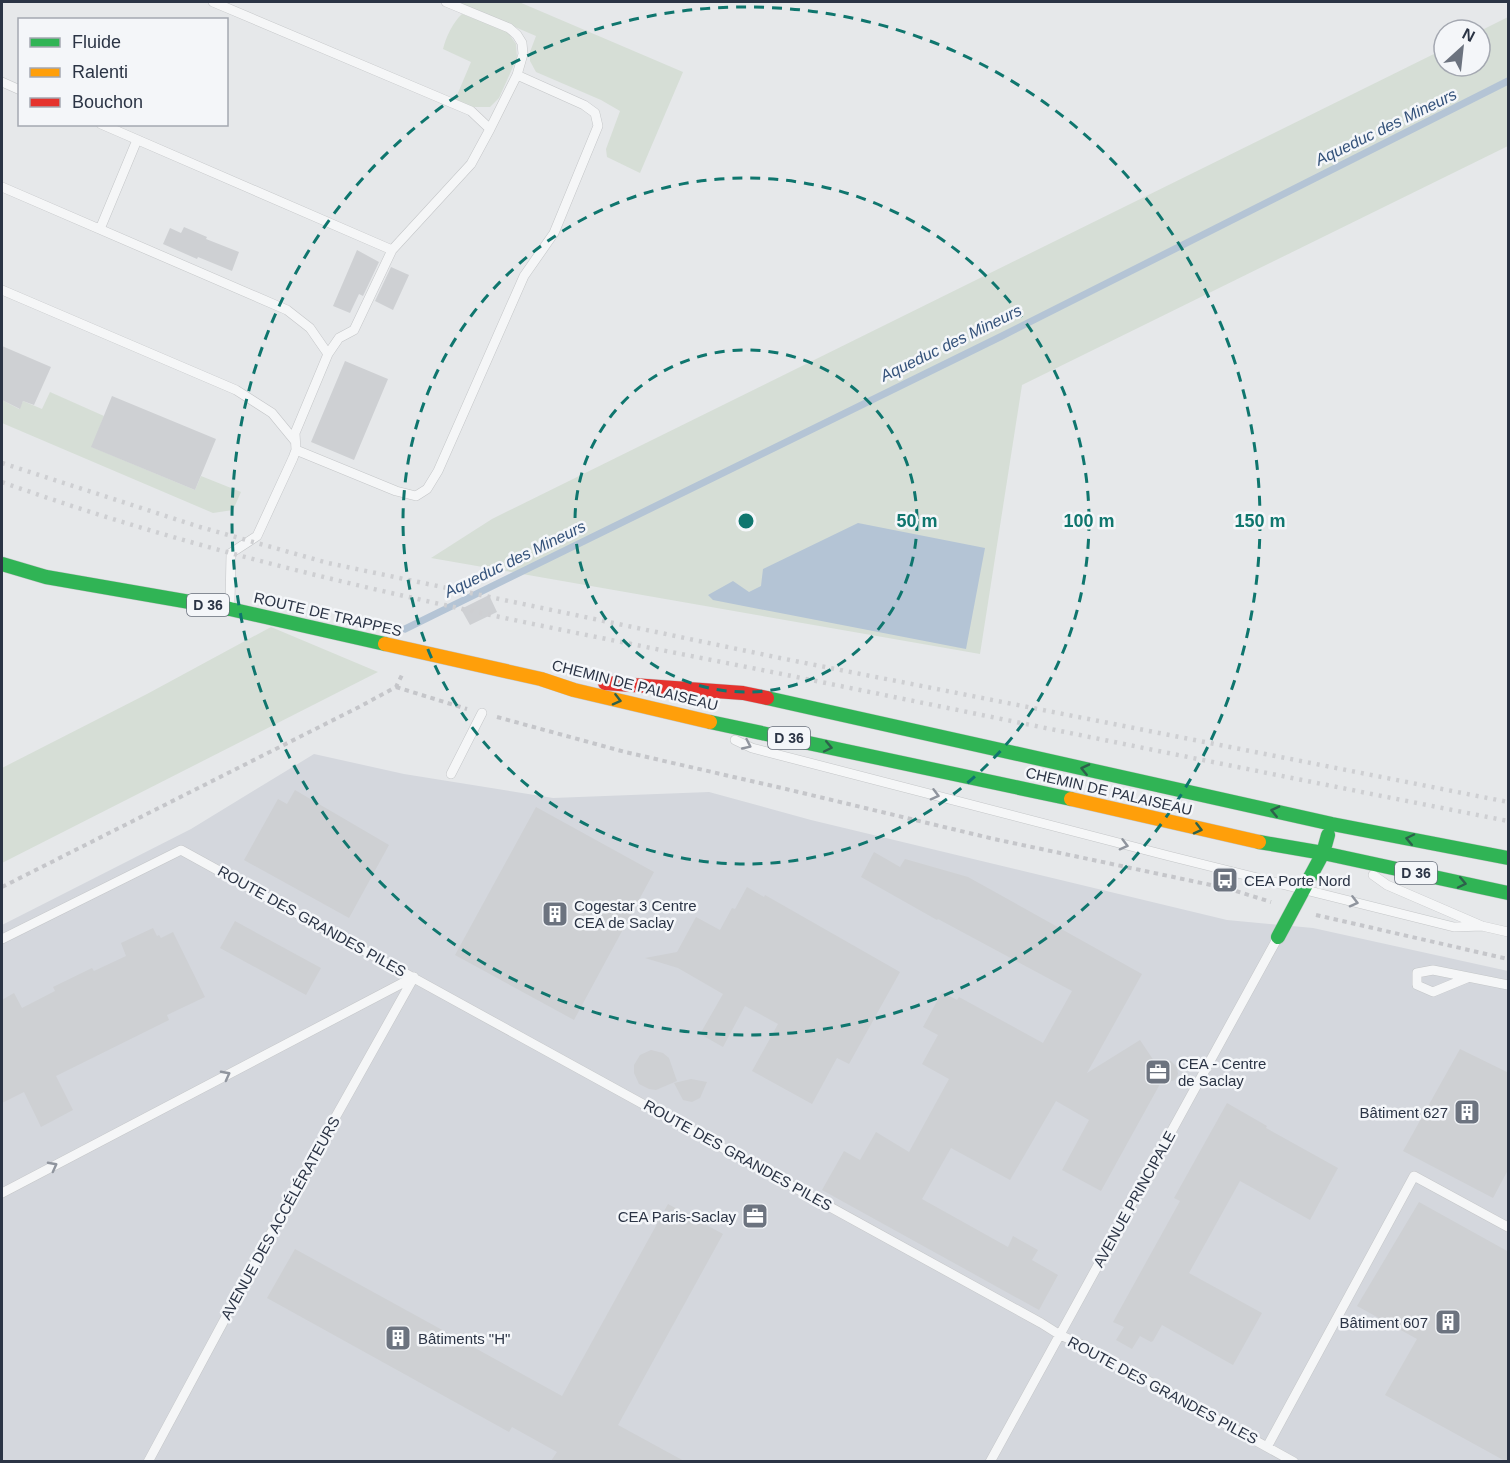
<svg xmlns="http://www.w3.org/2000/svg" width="1510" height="1463" font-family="Arial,sans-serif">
	<rect width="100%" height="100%" fill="#e6e8ea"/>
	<path fill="#d4d7dd" d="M314 754 404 774 553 798 709 792 811 820 1227 920 1313 928 1508 971V1461L2 1462V925L191 829Z"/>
	<path fill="#d6ded6" d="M457 2H519L683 72 640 173 607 157 606 149 620 111 601 100 536 72 530 61V52L536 36Z
		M462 14 507 31 516 44 517 58 499 98 490 107H473L455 100 471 62 443 49C446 37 453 22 462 14Z
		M1508 17V146L1022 385 980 654 431 558 492 519 1444 49V66H1480V31Z
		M50 392 104 416 92 447 195 490 201 476 241 492 233 510 213 513 2 423V400L19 409 23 401 42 409Z
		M271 627 378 672 2 863V768L147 694Z"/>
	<path fill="#b4c4d5" d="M858 523 985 548 966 649 713 600 708 595 733 581 749 592 761 586 763 569Z"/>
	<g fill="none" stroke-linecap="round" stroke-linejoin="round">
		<path stroke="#b4c4d5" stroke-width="7" d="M405 629 1002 336 1508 81"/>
	</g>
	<path fill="#ced0d3" d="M184 227 207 237 206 239 239 252 232 271 198 257 197 259 163 244 170 228 181 233Z
		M357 250 379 262 363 296 359 294 350 313 333 306Z
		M391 267 409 275 393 310 375 301Z
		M2 346 51 367 34 405 23 401 20 409 2 400Z
		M345 361 388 379 354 460 311 442Z
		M112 396 216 439 195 490 91 447Z
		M489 595 497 612 470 625 461 609Z
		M295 790 389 845 349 918 244 860 278 799 287 804Z
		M536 807 654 872 574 1020 455 955Z
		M874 852 900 867 905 859 968 877 1142 974 1087 1073 1140 1040 1154 1061H1171L1177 1067 1178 1074 1175 1080 1160 1084 1101 1191 1062 1170 1089 1120 1056 1101 1010 1180 951 1148 922 1199 1008 1247 1013 1236 1038 1250 1032 1260 1058 1275 1039 1310 822 1190 844 1151 860 1160 876 1132 909 1152 949 1079 922 1064 938 1035 923 1027 942 992 957 1000 959 997 1043 1043 1072 991 938 919 937 920 861 877Z
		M747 887 764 897 765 895 900 972 849 1064 837 1058 812 1104 752 1071 778 1024 745 1006 723 1047 700 1034 723 994 678 968 645 958 677 952 696 917 720 930 732 908 735 909Z
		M235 921 321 968 306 995 220 948Z
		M153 928 157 936 159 935 161 938 173 932 205 997 167 1015 169 1020 56 1076 73 1110 41 1127 24 1092 2 1103V1000L14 993 22 1008 55 991 53 987 92 968 94 971 126 956 121 943Z
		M1460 1049 1509 1073V1168L1493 1198 1403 1151Z
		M651 1050 663 1053 669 1058 677 1081 656 1090 649 1089 639 1084 634 1073V1065L640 1055Z
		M691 1079 707 1082 700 1098 692 1102 683 1100 674 1083Z
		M1227 1103 1267 1126 1266 1128 1338 1168 1310 1220 1240 1181 1189 1273 1262 1313 1233 1365 1162 1325 1153 1341 1151 1342 1140 1336 1132 1349 1116 1340 1124 1327 1113 1322 1180 1201 1174 1198Z
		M1419 1202 1509 1252V1461H1505L1385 1395 1417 1339 1357 1306Z
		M668 1204 723 1234 618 1425 684 1461H551L557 1452 512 1427 509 1432 267 1298 295 1249 562 1396Z"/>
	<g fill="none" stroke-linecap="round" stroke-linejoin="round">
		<g stroke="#c4c6c8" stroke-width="10">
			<path id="lane" d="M213 2 471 111 490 129
				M2 82 20 90
				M101 124 392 250
				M2 187 287 310 310 328 328 354
				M100 229 137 140
				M2 290 236 390 272 413 295 441
				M296 450 396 491 416 496 427 489 438 471 524 276 554 233 598 126 595 113 584 105 517 75
				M230 604 231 553 257 536 293 458 296 450 295 433 328 354 339 338 354 330 392 250 471 164 490 129 517 75 523 54 522 43 517 35 509 28 446 2
				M735 740 752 748 1169 856 1454 927 1482 926
				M451 774 482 713
				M1373 875 1387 885 1482 926 1508 932
				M2 939 181 850 1041 1323 1060 1335 1087 1347 1294 1462
				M1467 978 1433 992 1417 985V973L1433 970 1508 985
				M2 1193 414 977
				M1267 1447 1414 1176 1508 1227
				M148 1462 284 1209 414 977
				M990 1462 1277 939"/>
		</g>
		<g stroke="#c4c6c8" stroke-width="15">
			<path id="fast" d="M2 564 46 577 230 609 385 644
				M767 698 1332 824 1508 858
				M710 722 1071 799
				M1259 842 1323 853 1508 893
				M1278 937 1323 853 1328 835"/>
		</g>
		<g stroke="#c4c6c8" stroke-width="15">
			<path id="slow" d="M385 644 541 679 574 690 710 722
				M1071 799 1259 842"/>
		</g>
		<g stroke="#c4c6c8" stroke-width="15">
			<path id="jam" d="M605 683 743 693 767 698"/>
		</g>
		<path stroke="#c5c6ca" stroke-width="4" stroke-dasharray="4.5 4.5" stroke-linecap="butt" d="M396 687 467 709
			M497 717 625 752 786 789 994 839 1211 885
			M2 887 359 707 396 687 403 673
			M1236 891 1271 902
			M1316 915 1508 959"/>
		<use href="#lane" stroke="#f5f6f7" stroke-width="9"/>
		<use href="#fast" stroke="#30b455" stroke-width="14"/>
		<use href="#slow" stroke="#ff9f0a" stroke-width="14"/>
		<use href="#jam" stroke="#e5322d" stroke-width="14"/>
		<path stroke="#cecfd2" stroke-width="4.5" stroke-dasharray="3 6" stroke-linecap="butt" d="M2 463 200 527 328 563 780 658 1508 802
			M2 482C253 572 516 621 777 673 1021 723 1264 773 1508 821"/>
	</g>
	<defs><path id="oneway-chevron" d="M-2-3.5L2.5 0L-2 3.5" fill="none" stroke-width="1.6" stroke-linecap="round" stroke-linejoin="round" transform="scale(1.5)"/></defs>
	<g stroke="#2d614b">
		<use href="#oneway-chevron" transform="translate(617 700) rotate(14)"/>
		<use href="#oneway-chevron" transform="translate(828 747) rotate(12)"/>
		<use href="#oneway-chevron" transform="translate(1085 769) rotate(-167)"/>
		<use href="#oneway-chevron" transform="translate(1275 811) rotate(-167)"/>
		<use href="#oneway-chevron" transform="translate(1198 829) rotate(14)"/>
		<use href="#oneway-chevron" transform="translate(1410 839) rotate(-168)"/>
		<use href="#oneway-chevron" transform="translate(1462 883) rotate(12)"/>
	</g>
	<g stroke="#90959e">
		<use href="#oneway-chevron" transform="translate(747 745) rotate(25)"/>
		<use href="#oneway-chevron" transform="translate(935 795) rotate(15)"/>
		<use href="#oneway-chevron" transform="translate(1124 845) rotate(15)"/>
		<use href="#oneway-chevron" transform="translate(1354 902) rotate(14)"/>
		<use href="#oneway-chevron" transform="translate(226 1075) rotate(-28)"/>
		<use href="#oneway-chevron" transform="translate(53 1166) rotate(-28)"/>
	</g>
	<g fill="none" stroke="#0f766e" stroke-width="3" stroke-dasharray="10 8">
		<circle cx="746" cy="521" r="171"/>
		<circle cx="746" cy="521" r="343"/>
		<circle cx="746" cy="521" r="514"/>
	</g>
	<defs>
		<g id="bus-square" transform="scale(1.35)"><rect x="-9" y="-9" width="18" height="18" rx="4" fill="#6c737f" stroke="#f4f6f9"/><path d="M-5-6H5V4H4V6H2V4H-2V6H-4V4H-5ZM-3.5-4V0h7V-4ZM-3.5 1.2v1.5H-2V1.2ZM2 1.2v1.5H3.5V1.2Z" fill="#fff"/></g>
		<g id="building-square" transform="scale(1.35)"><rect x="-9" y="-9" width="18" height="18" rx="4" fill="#6c737f" stroke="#f4f6f9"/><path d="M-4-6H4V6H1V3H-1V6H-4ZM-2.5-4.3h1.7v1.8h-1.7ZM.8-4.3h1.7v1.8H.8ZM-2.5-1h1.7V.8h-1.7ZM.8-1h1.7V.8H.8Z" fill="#fff"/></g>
		<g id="office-square" transform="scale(1.35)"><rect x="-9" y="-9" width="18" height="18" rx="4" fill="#6c737f" stroke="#f4f6f9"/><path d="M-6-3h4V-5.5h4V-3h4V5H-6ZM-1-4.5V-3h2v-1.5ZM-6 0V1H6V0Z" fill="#fff"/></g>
	</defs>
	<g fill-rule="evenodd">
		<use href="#bus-square" x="1225" y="880"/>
		<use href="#building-square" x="555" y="914"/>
		<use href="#office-square" x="1158" y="1072"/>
		<use href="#building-square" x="1467" y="1112"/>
		<use href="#office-square" x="755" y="1216"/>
		<use href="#building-square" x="1448" y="1322"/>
		<use href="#building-square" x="398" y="1338"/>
	</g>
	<g text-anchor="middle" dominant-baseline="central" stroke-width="5" stroke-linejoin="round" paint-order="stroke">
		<g fill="#f4f6f9" stroke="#676e7b" stroke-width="1.5">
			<rect x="187" y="594" width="42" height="22" rx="4.5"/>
			<rect x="768" y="727" width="42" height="22" rx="4.5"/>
			<rect x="1395" y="862" width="42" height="22" rx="4.5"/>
		</g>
		<g font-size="14" font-weight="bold" fill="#2b3445">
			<text x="208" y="605">D 36</text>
			<text x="789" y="738">D 36</text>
			<text x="1416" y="873">D 36</text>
		</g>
		<g font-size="15" fill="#2b3445" stroke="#f4f6f9">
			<text transform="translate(328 614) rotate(13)">ROUTE DE TRAPPES</text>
			<text transform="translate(635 685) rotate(14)">CHEMIN DE PALAISEAU</text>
			<text transform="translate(1109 791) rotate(13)">CHEMIN DE PALAISEAU</text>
			<text transform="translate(312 921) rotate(29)">ROUTE DES GRANDES PILES</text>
			<text transform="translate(738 1155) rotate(29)">ROUTE DES GRANDES PILES</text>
			<text transform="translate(1134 1199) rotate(-61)">AVENUE PRINCIPALE</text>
			<text transform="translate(280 1218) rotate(-61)">AVENUE DES ACCÉLÉRATEURS</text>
			<text transform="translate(1163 1390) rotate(28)">ROUTE DES GRANDES PILES</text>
		</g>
		<g font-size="15" fill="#2b3445" stroke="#f4f6f9" text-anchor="start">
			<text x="1244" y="880">CEA Porte Nord</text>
			<text x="574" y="905">Cogestar 3 Centre<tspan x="574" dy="17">CEA de Saclay</tspan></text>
			<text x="1178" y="1063">CEA - Centre<tspan x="1178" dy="17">de Saclay</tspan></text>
			<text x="1448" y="1112" text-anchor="end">Bâtiment 627</text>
			<text x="736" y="1216" text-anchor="end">CEA Paris-Saclay</text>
			<text x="1428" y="1322" text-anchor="end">Bâtiment 607</text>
			<text x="418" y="1338">Bâtiments "H"</text>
		</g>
		<g font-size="16" font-style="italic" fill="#34527a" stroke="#f4f6f9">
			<text transform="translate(1386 127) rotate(-26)">Aqueduc des Mineurs</text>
			<text transform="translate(951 343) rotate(-26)">Aqueduc des Mineurs</text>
			<text transform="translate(515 559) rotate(-26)">Aqueduc des Mineurs</text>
		</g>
	</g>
	<circle cx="746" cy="521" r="9" fill="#0f766e" stroke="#f4f6f9" stroke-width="3"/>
	<g font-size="18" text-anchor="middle" font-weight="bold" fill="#0f766e" stroke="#f4f6f9" stroke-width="5" stroke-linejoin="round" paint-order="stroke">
		<text x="917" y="527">50 m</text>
		<text x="1089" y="527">100 m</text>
		<text x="1260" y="527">150 m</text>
	</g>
	<rect width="1510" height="1463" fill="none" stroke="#2b3445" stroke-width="6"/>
	<rect x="18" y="18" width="210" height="108" fill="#f4f6f9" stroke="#a4a8b1" stroke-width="1.5"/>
	<rect x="30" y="38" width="30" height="9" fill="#30b455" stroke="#a4a8b1" stroke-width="1.5"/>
	<text x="72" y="48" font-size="18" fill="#2b3445">Fluide</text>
	<rect x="30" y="68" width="30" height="9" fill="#ff9f0a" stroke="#a4a8b1" stroke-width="1.5"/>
	<text x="72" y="78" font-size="18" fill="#2b3445">Ralenti</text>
	<rect x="30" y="98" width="30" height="9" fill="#e5322d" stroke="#a4a8b1" stroke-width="1.5"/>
	<text x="72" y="108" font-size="18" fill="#2b3445">Bouchon</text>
	<g transform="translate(1462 48) rotate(27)"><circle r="28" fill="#f4f6f9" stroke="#a4a8b1" stroke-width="1.5"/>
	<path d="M0-4.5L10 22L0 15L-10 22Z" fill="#6c737f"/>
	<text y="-9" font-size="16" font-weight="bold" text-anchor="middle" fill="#2b3445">N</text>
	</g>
</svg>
